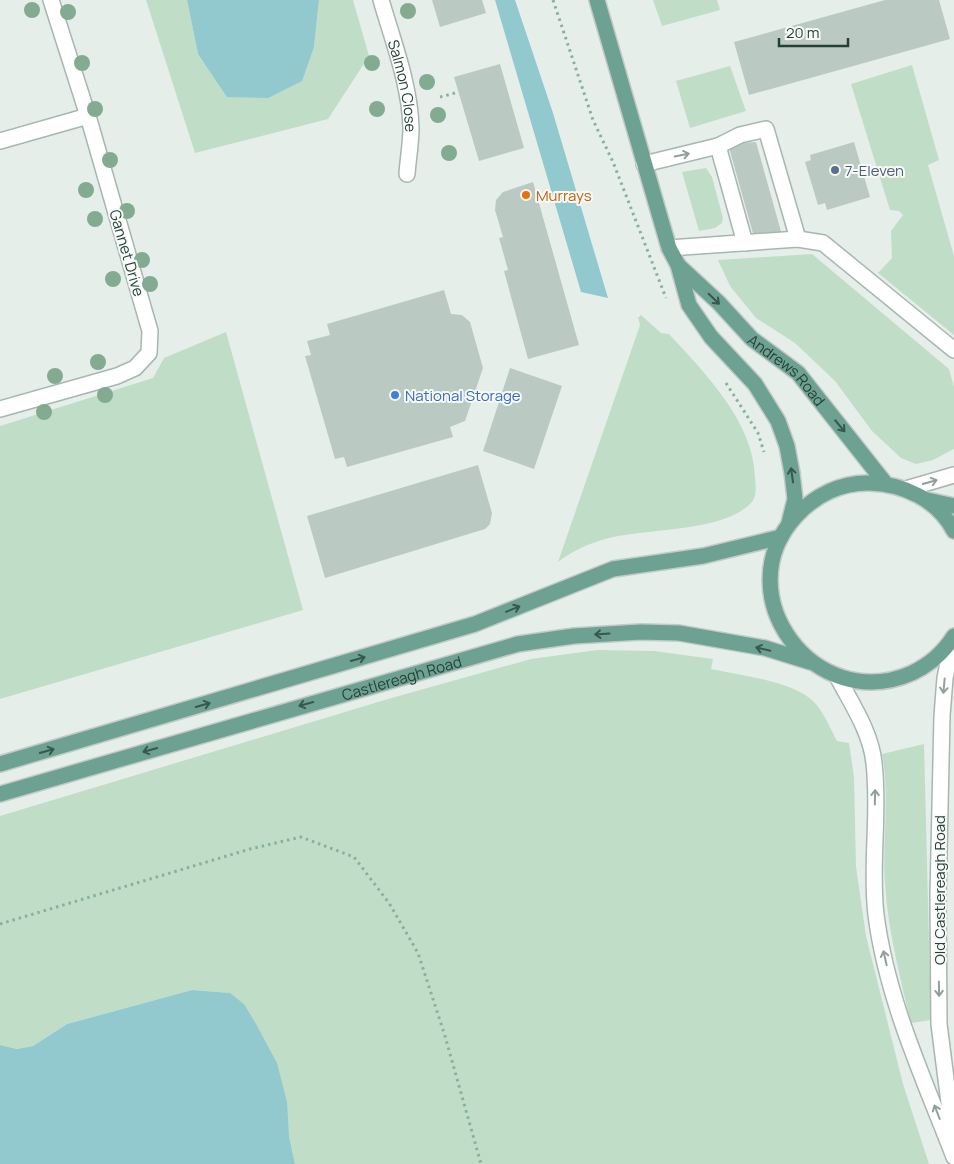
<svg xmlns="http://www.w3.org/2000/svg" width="954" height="1164" font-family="Manrope,sans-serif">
	<rect width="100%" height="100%" fill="#e6eeea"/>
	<path fill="#c0dec7" d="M146 0H187L198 54 314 47 319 0H353L369 56 328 119 195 153Z
		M653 0H717L720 10 662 26Z
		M912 65 939 160 928 165 954 256V335L878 273 892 258 891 231 903 215 899 211 890 210 851 84Z
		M730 66 746 111 690 128 676 81Z
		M706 168 712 177 723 218 722 223 715 228 699 231 682 172Z
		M812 254 949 369 954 387V449L933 460 916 464 901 458 872 431 835 381 795 343 756 318 730 286 718 260Z
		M641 315 661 333 669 334C705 373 754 422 755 478 756 486 757 497 751 503 723 533 643 528 605 539 588 544 572 551 558 562L640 325 638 318Z
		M226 332 303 610 0 699V426L153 378 164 358Z
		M597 650 654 651 713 659 711 669C739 675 792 681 813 701 824 712 830 728 837 741L849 743 854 777 856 867 866 936 903 1084 929 1164H295L289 1136 244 1004 229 993 192 990 67 1024 33 1046 17 1049 0 1045V816L388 699 531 659Z
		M924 744 931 1020 911 1023C900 977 888 931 885 884 882 841 890 795 882 754Z"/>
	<path fill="#92c9cf" d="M187 0H319L314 47 302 81 268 98 227 97 198 54Z
		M495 0H515L553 113 608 298 581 292Z
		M192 990 230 993 244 1004 256 1024 277 1063 287 1102 289 1136 295 1164H0V1045L17 1049 33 1046 67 1024Z"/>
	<path fill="#bbc9c3" d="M432 0H482L486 13 440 27Z
		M885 0H939L950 39 749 95 734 42Z
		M500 64 524 148 479 161 454 77Z
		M756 142 782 235 754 237 728 144Z
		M854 142 870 197 827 210 825 203 818 205 805 162 811 160 810 155Z
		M533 182 579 345 528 359 504 271 508 270 499 238 503 237 495 210 496 200 503 192Z
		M444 290 451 314 462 315 470 322 483 368 465 421 450 427 453 437 347 467 344 457 335 459 305 356 311 355 307 341 330 335 327 324Z
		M510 368 562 386 534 469 483 451Z
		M478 465 492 513 490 524 485 529 325 578 307 516Z"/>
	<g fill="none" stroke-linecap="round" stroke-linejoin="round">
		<g stroke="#a8b6b1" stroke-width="18">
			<g id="minor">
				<path id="s1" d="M381 0C393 41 410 85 411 128 411 143 408 159 407 174"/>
				<path d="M0 141 88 116"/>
				<path d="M718 146 745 243"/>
				<path d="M644 164 718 146 740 135 766 129 798 239"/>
				<path d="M669 248 798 239 823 243 954 350"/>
				<path d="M0 409 117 376 135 368 149 353 150 331 88 116 51 0"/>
				<path d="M906 489 954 475"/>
				<path d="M953 638 945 678 942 716 938 896 939 1024 954 1142"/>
				<path d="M837 676C851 703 871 732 874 763 880 814 870 865 876 915 887 1000 924 1079 954 1157"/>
			</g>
		</g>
		<g stroke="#c2cac7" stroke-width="18">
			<g id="major">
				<path d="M597 0 669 248 678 265 689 305 711 337 755 384 778 421 787 446 792 473 795 499 789 523"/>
				<path id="s2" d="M679 266 719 303 752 339 798 373 885 483"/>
				<path d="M927 500 954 506"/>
				<path d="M954 531C938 500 904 484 870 483 842 482 815 495 796 516 724 594 815 716 912 673 929 665 944 652 954 636"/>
				<path d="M0 764 475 624 613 569 703 556 781 537"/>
				<path id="s3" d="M0 794 518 644 574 636 641 632 679 633 765 648 810 662"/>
			</g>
		</g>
		<path stroke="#88b0a1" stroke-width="3" stroke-dasharray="2.5 4" stroke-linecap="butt" d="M553 0 593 120 613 162 666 298
			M440 97 455 93
			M726 383 758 433 764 452
			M0 924 250 849 301 837 354 857 389 903 418 953 445 1036 481 1164"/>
		<use href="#minor" stroke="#fff" stroke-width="15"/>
		<use href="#major" stroke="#6da191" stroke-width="15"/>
	</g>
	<g fill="#82ab91">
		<circle cx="32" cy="10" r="8"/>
		<circle cx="408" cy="11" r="8"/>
		<circle cx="68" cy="12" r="8"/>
		<circle cx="82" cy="63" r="8"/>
		<circle cx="372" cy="63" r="8"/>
		<circle cx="427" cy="82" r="8"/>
		<circle cx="95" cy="109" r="8"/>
		<circle cx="377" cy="109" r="8"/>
		<circle cx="438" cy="115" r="8"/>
		<circle cx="449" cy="153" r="8"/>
		<circle cx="110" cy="160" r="8"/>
		<circle cx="86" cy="190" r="8"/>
		<circle cx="127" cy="211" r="8"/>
		<circle cx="95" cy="219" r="8"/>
		<circle cx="142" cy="260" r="8"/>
		<circle cx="113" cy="279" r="8"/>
		<circle cx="150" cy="284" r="8"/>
		<circle cx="98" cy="362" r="8"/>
		<circle cx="55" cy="376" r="8"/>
		<circle cx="105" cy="395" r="8"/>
		<circle cx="44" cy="412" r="8"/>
	</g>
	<defs><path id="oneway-shaft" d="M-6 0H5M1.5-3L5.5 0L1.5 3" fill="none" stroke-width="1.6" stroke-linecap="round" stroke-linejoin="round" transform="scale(1.25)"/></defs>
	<g stroke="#92a09b">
		<use href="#oneway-shaft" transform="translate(682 155) rotate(-12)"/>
		<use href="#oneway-shaft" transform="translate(930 482) rotate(-16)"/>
		<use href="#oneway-shaft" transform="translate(944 686) rotate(95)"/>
		<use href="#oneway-shaft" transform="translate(875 797) rotate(-89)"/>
		<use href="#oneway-shaft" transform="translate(885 958) rotate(-103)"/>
		<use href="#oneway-shaft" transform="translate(939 989) rotate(89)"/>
		<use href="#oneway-shaft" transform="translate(937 1112) rotate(-111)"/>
	</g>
	<g stroke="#37584e">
		<use href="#oneway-shaft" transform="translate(714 299) rotate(44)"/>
		<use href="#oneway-shaft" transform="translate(840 426) rotate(50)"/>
		<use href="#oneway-shaft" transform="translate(792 475) rotate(-98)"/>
		<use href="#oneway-shaft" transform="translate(513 609) rotate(-22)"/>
		<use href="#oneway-shaft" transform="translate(602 634) rotate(176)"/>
		<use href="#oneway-shaft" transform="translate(763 649) rotate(-167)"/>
		<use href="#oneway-shaft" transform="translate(358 659) rotate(-16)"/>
		<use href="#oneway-shaft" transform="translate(306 704) rotate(164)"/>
		<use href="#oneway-shaft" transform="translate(203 705) rotate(-16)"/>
		<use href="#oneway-shaft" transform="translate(150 750) rotate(164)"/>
		<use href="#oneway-shaft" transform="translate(47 751) rotate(-16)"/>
	</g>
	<circle fill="#5c6f8a" stroke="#f7faf8" stroke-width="2" cx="835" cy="170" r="5"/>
	<circle fill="#e8710a" stroke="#f7faf8" stroke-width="2" cx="526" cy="195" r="5"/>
	<circle fill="#3f7fe0" stroke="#f7faf8" stroke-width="2" cx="395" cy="395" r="5"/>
	<g text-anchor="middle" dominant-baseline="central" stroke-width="4" stroke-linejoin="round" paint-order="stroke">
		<g font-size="15" fill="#254037" stroke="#f7faf8">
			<text stroke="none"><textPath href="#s1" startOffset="89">Salmon Close</textPath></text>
			<text transform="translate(127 253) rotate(74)">Gannet Drive</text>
			<text stroke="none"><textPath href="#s2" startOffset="150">Andrews Road</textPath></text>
			<text stroke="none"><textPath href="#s3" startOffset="418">Castlereagh Road</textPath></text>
			<text transform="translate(939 890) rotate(-90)">Old Castlereagh Road</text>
		</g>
		<g font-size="15" fill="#4e5e75" stroke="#f7faf8" text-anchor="start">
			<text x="845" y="170">7-Eleven</text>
		</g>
		<g font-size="15" fill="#c56008" stroke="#f7faf8" text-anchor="start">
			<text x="536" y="195">Murrays</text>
		</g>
		<g font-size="15" fill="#366cbe" stroke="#f7faf8" text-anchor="start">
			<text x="405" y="395">National Storage</text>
		</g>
	</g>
	<path d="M779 38v8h69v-8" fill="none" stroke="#254037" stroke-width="2.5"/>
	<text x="786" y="38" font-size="15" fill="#254037" stroke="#f7faf8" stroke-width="4" paint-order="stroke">20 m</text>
</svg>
